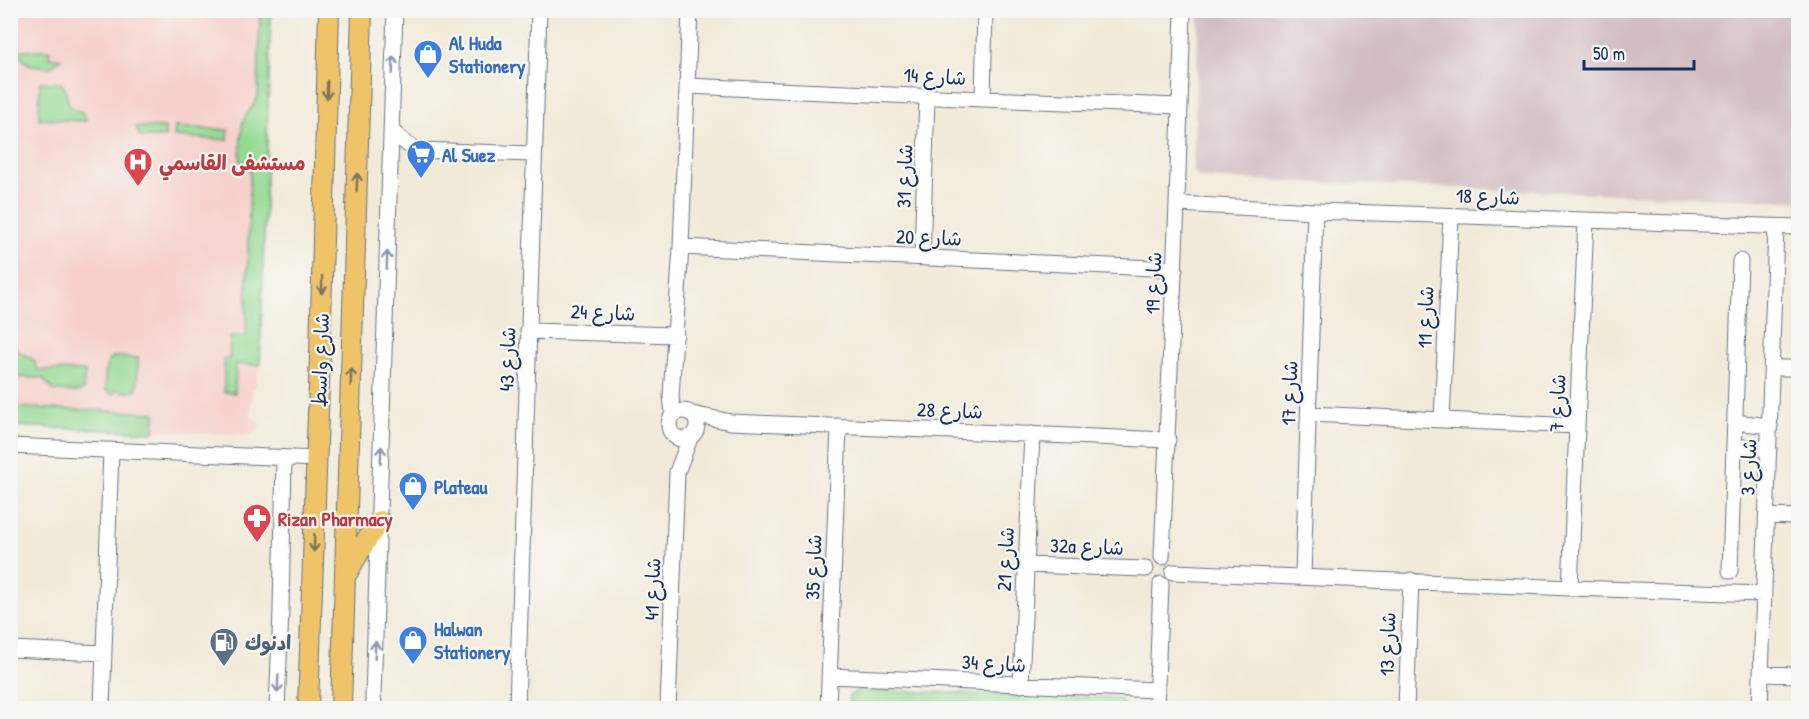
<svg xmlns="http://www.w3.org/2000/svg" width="1809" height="719" font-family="'Patrick Hand','Playpen Sans Arabic',sans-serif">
	<rect width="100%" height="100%" fill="#f6f6f2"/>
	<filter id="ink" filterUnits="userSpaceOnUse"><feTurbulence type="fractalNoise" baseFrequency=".0167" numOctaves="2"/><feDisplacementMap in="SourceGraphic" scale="12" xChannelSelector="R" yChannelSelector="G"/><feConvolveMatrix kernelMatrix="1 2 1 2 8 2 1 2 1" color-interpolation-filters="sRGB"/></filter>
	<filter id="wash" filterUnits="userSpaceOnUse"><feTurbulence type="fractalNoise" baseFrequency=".008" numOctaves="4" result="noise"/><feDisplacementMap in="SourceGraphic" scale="24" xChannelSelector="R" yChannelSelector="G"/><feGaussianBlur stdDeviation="1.35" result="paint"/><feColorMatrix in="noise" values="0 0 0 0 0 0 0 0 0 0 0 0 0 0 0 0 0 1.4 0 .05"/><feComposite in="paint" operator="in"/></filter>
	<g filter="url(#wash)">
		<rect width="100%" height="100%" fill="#f2ead8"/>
		<path fill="#f7d0cb" d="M11 11H271L260 372H258L256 388H252L251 415 259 423V427L251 435 11 426Z"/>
		<path fill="#d2bec2" d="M1199 11H1798V201L1199 178 1193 170Z"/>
		<path fill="#95da93" stroke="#588478" stroke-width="1.5" d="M260 11H271L260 365 236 364 235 393 224 392V359L230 358V337L246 336 250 163 240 162 242 125C245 113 254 107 258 96Z
			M17 50H50L49 57 61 59 50 67 31 65 24 61Z
			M40 82 62 84C71 96 62 107 82 112L87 121 39 119Z
			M136 127 165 128V137H140Z
			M175 127 228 130V140L174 137Z
			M11 341H13L19 352 34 360 38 370 85 371 83 390 78 392 55 391 42 378 11 377Z
			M113 357 138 358 137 387C133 395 122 391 115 390L114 394H110V391H106C106 379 102 364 113 357Z
			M11 407 155 413 154 432 11 426Z
			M858 690 1119 698 1126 708H848L849 696Z"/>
	</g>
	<g filter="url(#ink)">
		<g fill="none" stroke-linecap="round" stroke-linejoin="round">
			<g stroke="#667089" stroke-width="17">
				<path id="minor" d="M688 86 983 99 1180 106
					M983 99 985 10
					M391 130 408 145 418 150 533 154
					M1177 204 1315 211 1798 227
					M681 247 1175 269
					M922 257 927 97
					M528 331 676 335
					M1772 368H1798
					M669 425a14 14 0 1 1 28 0a14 14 0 1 1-28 0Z
					M673 414 671 396 681 247 690 10
					M692 414 731 422 1168 440
					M1309 414 1577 426
					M1442 420 1451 216
					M1735 422 1770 426
					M10 446 317 459
					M1734 446 1769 449
					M1767 516 1798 517
					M1162 557 1177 204 1183 10
					M1026 565 1146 569
					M1730 571 1740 261
					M1173 572 1570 588 1764 594
					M1303 576 1315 211
					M1570 588 1586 220
					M10 649 104 653
					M1761 674 1798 675
					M829 676 1157 690
					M1021 685 1032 434
					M102 708 111 450
					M277 708 281 610 284 458
					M375 708 373 698 395 10
					M517 708 539 10
					M668 708 677 472 690 438
					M828 708 839 426
					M1156 708 1161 584
					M1406 708 1411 580
					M1760 708 1776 227"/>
			</g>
			<g stroke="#667089" stroke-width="22">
				<path id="major" d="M346 575 367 539 380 521
					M308 708 320 355 329 10
					M341 708 362 10"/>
			</g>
			<use href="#minor" stroke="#fff" stroke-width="15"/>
			<use href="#major" stroke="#efc469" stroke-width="20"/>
		</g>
		<defs><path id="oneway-shaft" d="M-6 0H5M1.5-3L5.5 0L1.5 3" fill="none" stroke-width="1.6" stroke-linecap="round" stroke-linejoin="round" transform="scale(1.5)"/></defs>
		<g stroke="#8d97ae">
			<use href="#oneway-shaft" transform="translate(393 65) rotate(-88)"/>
			<use href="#oneway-shaft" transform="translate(387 260) rotate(-88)"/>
			<use href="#oneway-shaft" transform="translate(381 455) rotate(-88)"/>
			<use href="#oneway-shaft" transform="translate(375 650) rotate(-88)"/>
			<use href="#oneway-shaft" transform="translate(278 684) rotate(92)"/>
		</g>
		<g stroke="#7a7263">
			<use href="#oneway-shaft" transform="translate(327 90) rotate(91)"/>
			<use href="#oneway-shaft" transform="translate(357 182) rotate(-88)"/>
			<use href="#oneway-shaft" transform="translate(322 285) rotate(91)"/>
			<use href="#oneway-shaft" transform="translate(351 377) rotate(-88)"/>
			<use href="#oneway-shaft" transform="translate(314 543) rotate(92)"/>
		</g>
	</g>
	<defs>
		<g id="shop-pin" transform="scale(1.5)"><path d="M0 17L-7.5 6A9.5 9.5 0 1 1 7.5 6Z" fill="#3f7fe0" stroke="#f6f6f2"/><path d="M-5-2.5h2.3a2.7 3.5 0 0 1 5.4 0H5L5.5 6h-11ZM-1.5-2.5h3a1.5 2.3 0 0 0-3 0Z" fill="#fff"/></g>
		<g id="supermarket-pin" transform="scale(1.5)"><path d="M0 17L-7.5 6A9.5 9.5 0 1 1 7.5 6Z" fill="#3f7fe0" stroke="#f6f6f2"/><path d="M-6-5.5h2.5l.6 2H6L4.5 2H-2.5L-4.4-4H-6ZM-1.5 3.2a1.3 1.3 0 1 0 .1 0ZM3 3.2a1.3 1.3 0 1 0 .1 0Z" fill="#fff"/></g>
		<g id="hospital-pin" transform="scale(1.5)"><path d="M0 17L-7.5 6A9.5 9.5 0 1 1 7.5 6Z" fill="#e0444e" stroke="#f6f6f2"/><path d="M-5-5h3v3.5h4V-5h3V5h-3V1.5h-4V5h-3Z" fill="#fff"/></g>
		<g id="pharmacy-pin" transform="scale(1.5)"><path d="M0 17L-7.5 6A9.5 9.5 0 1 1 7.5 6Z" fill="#e0444e" stroke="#f6f6f2"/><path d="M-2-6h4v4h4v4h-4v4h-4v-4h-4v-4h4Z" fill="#fff"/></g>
		<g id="fuel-pin" transform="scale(1.5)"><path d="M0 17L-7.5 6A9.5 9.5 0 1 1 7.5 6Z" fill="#5c6f8a" stroke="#f6f6f2"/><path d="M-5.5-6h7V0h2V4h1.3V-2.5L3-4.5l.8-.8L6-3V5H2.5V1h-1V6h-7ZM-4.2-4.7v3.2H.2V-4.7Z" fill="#fff"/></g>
	</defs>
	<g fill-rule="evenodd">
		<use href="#shop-pin" x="428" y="54"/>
		<use href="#supermarket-pin" x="421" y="154"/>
		<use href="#hospital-pin" x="138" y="162"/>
		<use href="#shop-pin" x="413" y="486"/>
		<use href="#pharmacy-pin" x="257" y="518"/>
		<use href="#shop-pin" x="413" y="640"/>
		<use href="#fuel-pin" x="224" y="642"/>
	</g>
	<g text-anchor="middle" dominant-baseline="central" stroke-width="4.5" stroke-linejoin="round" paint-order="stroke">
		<g font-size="20" font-weight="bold" fill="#366cbe" stroke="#f6f6f2" text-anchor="start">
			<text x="449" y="42">Al Huda<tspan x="449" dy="23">Stationery</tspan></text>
			<text x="442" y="154">Al Suez</text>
			<text x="434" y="486">Plateau</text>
			<text x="434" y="628">Halwan<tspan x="434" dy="23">Stationery</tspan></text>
		</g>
		<g font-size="20" fill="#1b2f5e" stroke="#f6f6f2">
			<text transform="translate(935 76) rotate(3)">شارع 14</text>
			<text transform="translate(904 176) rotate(-88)">شارع 31</text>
			<text transform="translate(1488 196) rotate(2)">شارع 18</text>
			<text transform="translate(929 237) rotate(2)">شارع 20</text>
			<text transform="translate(1153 283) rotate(-88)">شارع 19</text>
			<text transform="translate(603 312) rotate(2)">شارع 24</text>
			<text transform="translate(1425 317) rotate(-88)">شارع 11</text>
			<text transform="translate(507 359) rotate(-88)">شارع 43</text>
			<text transform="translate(320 360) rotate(-88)">شارع واسط</text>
			<text transform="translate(1289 393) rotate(-88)">شارع 17</text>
			<text transform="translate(1557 403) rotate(-88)">شارع 7</text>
			<text transform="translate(950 410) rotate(2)">شارع 28</text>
			<text transform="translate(1748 467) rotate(-88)">شارع 3</text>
			<text transform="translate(1087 546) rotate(2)">32a شارع</text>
			<text transform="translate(1005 559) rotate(-87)">شارع 21</text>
			<text transform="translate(813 567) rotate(-88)">شارع 35</text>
			<text transform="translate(652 589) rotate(-88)">شارع 41</text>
			<text transform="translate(1387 644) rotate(-88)">شارع 13</text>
			<text transform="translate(994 663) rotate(3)">شارع 34</text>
		</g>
		<g font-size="20" font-weight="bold" fill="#be3a42" stroke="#f6f6f2" text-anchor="start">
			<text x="159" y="162">مستشفى القاسمي</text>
			<text x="278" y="518">Rizan Pharmacy</text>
		</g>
		<g font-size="20" font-weight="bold" fill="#4e5e75" stroke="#f6f6f2" text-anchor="start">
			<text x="245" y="642">ادنوك</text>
		</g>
	</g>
	<rect width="1809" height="719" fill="none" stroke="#f6f6f2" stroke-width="36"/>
	<path d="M1584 60v9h110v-9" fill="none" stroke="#1b2f5e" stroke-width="3"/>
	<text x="1593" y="60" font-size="18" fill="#1b2f5e" stroke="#f6f6f2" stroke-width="4.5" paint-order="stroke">50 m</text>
</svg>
